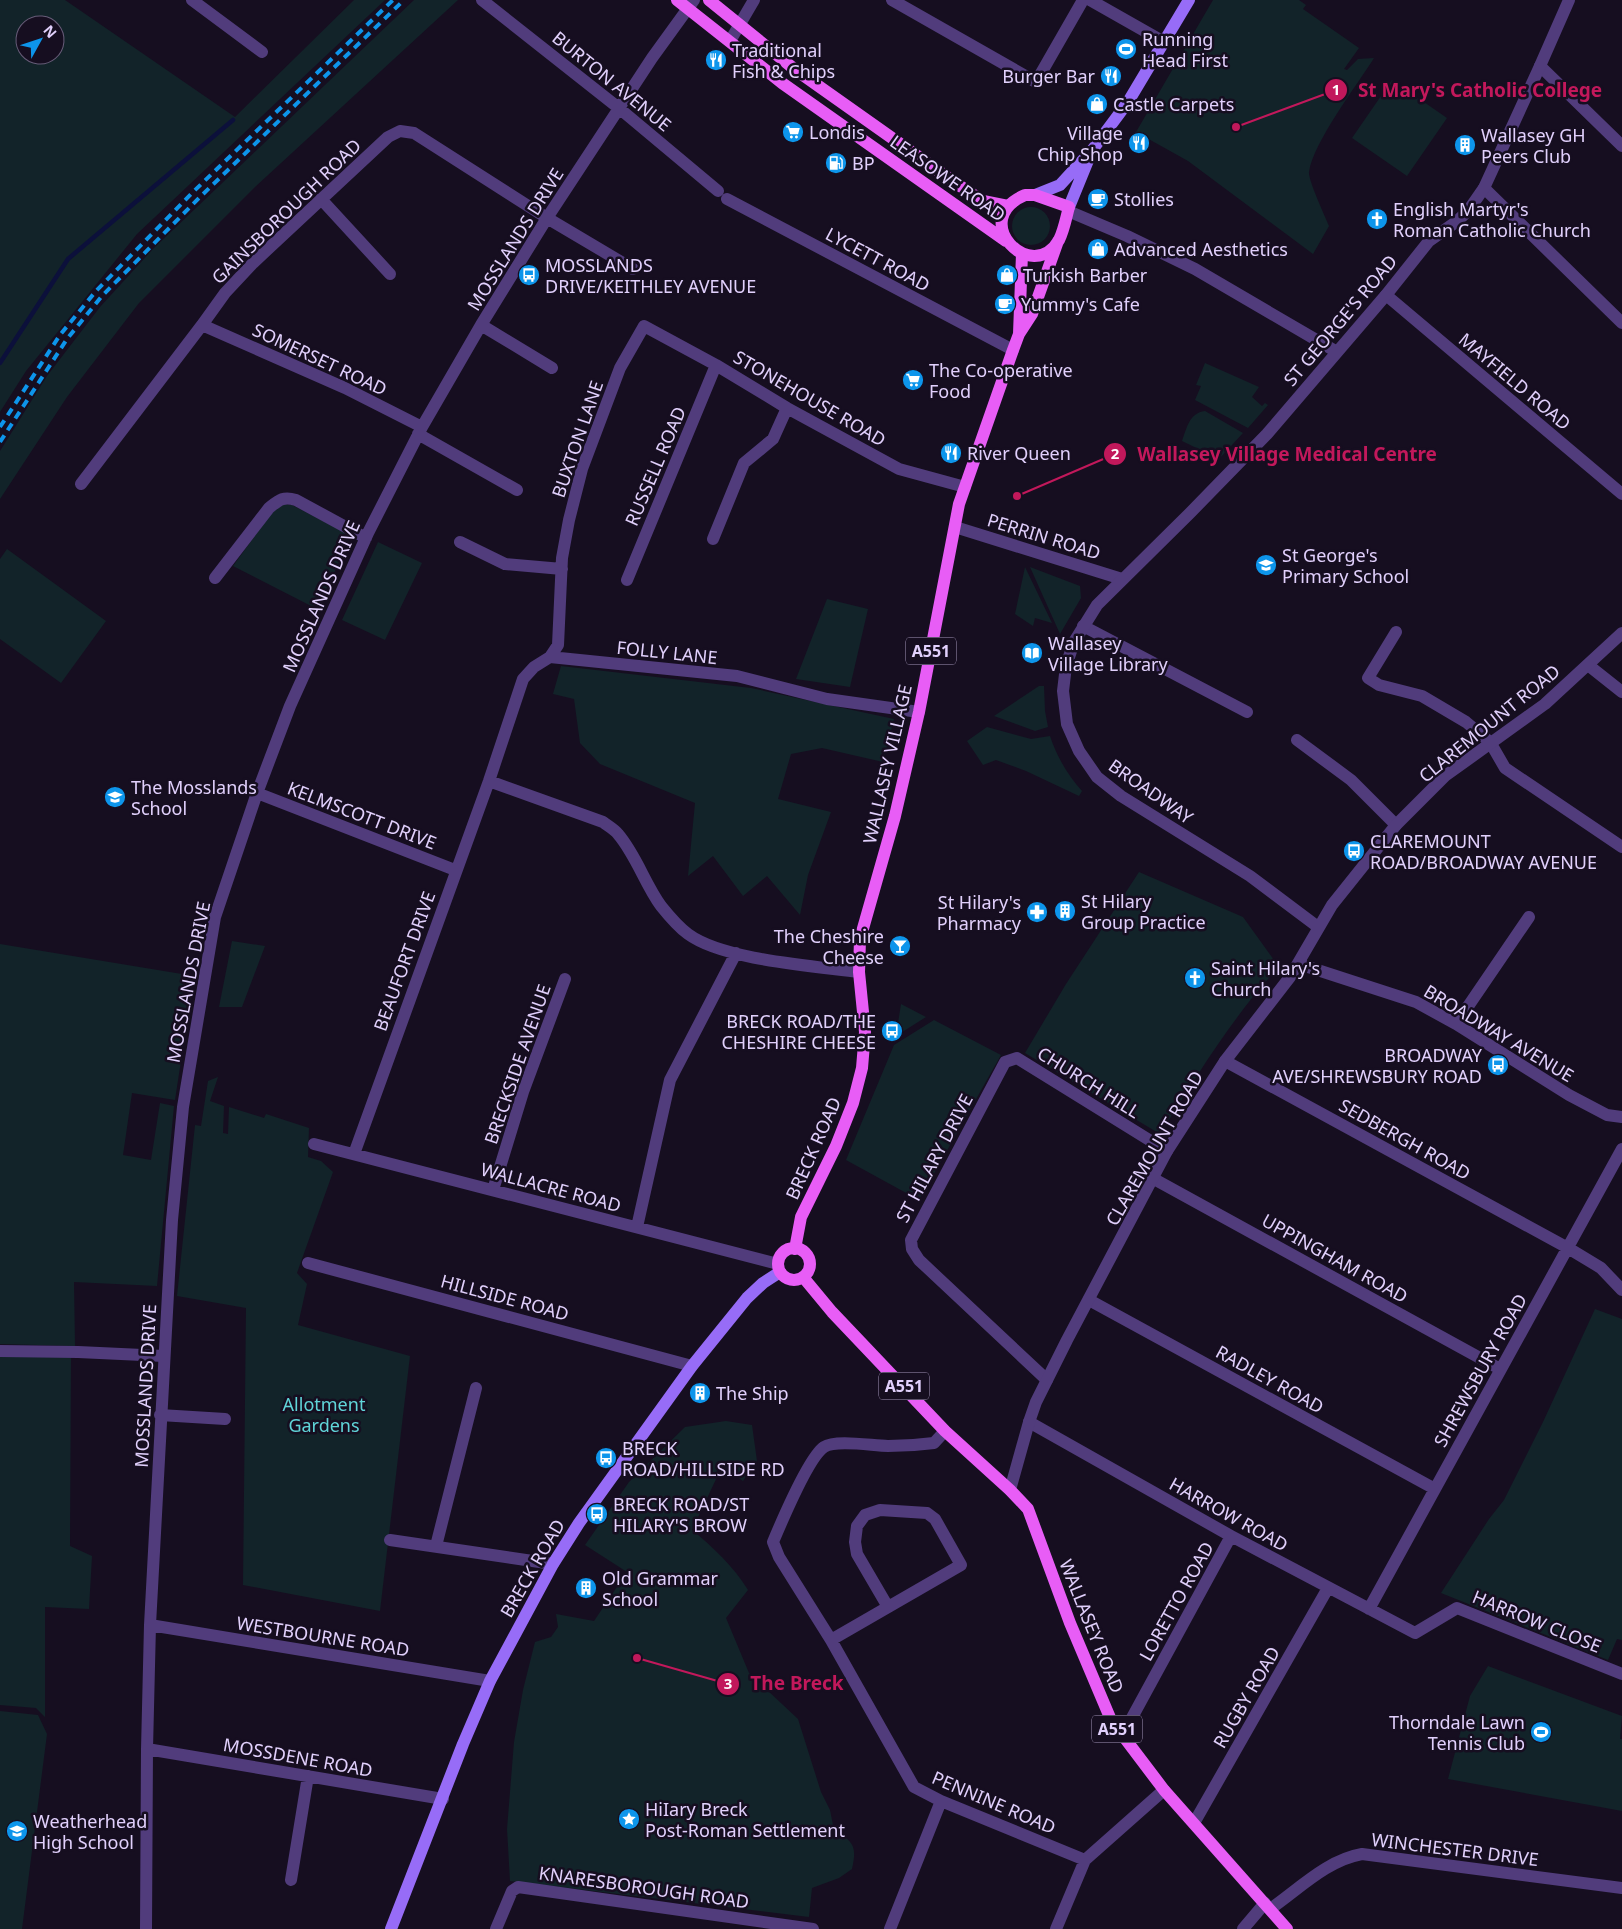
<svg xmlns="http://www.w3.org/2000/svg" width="1622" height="1929" font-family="'Noto Sans',sans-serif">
	<rect width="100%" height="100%" fill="#160e20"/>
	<path fill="#122329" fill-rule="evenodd" d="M0 0H65L235 117 354 0H385L137 234 26 371 0 412ZM25 25H55V55H25Z
		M414 0H458L255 187 139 303 67 397 0 499V451L47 376 100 307 153 249Z
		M1213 0H1299L1306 5 1303 9 1359 48 1344 69 1347 70 1358 59 1374 58C1357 85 1313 143 1309 172 1308 180 1325 216 1329 226L1313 254 1188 161 1136 132Z
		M1392 80 1447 118 1407 176 1352 138Z
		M1012 226a19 19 0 1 1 38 0a19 19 0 1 1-38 0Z
		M1205 363 1259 387 1252 397 1262 406 1265 403 1268 405 1248 428 1195 400 1201 386 1196 385Z
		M1205 411 1243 433 1219 459 1182 441C1187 428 1189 413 1205 411Z
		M284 504 292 505 348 534 351 537 317 609 233 566 272 512Z
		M378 542 422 563 385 640 342 620Z
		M7 549 106 621 61 683 0 639V559Z
		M1025 567 1052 623 1035 618 1033 626 1015 614Z
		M1030 567 1080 586 1081 598 1060 634Z
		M827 599 868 609 850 687 796 679Z
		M561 666 751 688 894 719 883 762 822 748 791 754 778 799 831 812 808 875 800 915 767 876 743 896 713 856 688 876 695 803 600 764 580 743 574 699 553 694Z
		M1039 686H1044L1045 711 1048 727 1035 731 994 716Z
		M987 727 1031 739 1050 736C1057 757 1067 774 1082 791L1079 796 1026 771 996 760 983 765 967 741Z
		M1139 872 1243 917 1279 967C1232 1017 1197 1076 1160 1134L1025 1053 1066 984Z
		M232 941 265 946 242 1007H219Z
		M0 944 194 976 175 1100 132 1093 123 1155 151 1160 160 1103 174 1106 157 1286 74 1282 75 1346 0 1344Z
		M901 1004 926 1017 896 1036Z
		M934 1020 1001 1055 919 1200 846 1160 894 1045Z
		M218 1077 210 1101 224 1106 223 1133 228 1134 229 1107 264 1118 266 1114 309 1128 308 1157 321 1161 333 1172 297 1273 307 1284 298 1325 410 1356 380 1611 243 1585 246 1308 177 1296 195 1125 201 1126 208 1081Z
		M1595 1309 1622 1319V1640L1617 1639 1608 1660 1441 1593 1489 1519 1504 1500 1543 1422Z
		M0 1356 71 1357 70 1546 92 1556 89 1609 45 1607V1717L36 1708 0 1705Z
		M726 1421 752 1425 757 1461 743 1481 728 1471 718 1475 692 1530C713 1547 734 1567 748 1590L726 1618 749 1673 798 1719 821 1792 830 1810 834 1830C854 1842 857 1846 852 1869L839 1878 812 1888 809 1917 510 1881 507 1829 514 1742 523 1690 535 1642 551 1637 558 1627 556 1614 594 1621 627 1572 585 1545 629 1482 685 1427Z
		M1488 1666 1622 1716 1620 1739H1622V1811L1448 1779 1470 1696Z
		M0 1711 38 1715 47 1734 22 1929H0Z"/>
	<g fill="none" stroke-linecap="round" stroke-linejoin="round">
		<path stroke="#0c103b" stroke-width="4.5" d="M0 363 68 259 233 120"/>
		<path stroke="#513c7c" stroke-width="12" d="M192 0 262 52
			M482 0 620 109 718 191
			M892 0 1036 82 1083 0
			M1090 0 1164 42
			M730 41 754 0
			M1540 66 1622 146
			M1484 188 1622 323
			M321 199 390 274
			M727 199 1013 350
			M1386 295 1622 494
			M202 325 345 388 422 427
			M481 325 552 368
			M418 434 517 490
			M81 484 202 325 225 293 253 263 388 137 400 131 414 133 547 218 633 269
			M955 527 1122 579
			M713 539 744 463 773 439 787 408
			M460 542 505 564 562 569
			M215 578 269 508C279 500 283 496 296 500L366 538
			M627 580 716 365
			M1083 626 1247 712
			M1396 632 1368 678 1379 685 1422 696 1466 722 1490 742 1505 768 1622 847
			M550 657 558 645 562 558 569 520 582 469 620 368 644 326 716 365 787 408 899 469 965 487
			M1588 665 1622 692
			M1297 740 1351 780 1396 825
			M489 781 603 822C608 826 614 829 618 834 636 855 645 884 661 906 669 916 677 926 688 934 723 960 814 966 859 972
			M257 793 455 870
			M1299 964 1416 1002 1456 1024 1569 1095 1607 1115 1622 1117
			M1456 1024 1529 917
			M1225 1061 1568 1248 1601 1268 1622 1290
			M314 1144 778 1264
			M354 1154 489 781 523 679 534 667 550 657 737 676 827 699 919 712
			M1154 1179 1500 1369
			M493 1190 523 1092 565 979
			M637 1227 670 1080 736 953
			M308 1263 692 1366
			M1089 1300 1435 1489
			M0 1351 78 1352 164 1356
			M1047 1380 919 1260 912 1249 911 1240 1005 1062 1017 1058 1167 1151
			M160 1415 225 1419
			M1029 1422 1231 1536 1415 1633 1457 1608 1622 1674
			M945 1431 934 1443C919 1445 904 1446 888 1446 873 1446 836 1439 824 1447 809 1457 781 1523 773 1542L779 1557 831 1640 914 1787 941 1801 1085 1860
			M390 1540 553 1564
			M436 1546 476 1388
			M1369 1609 1622 1149
			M150 1625 490 1681
			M831 1640 961 1565 935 1519 927 1513 880 1510 865 1515 857 1526 855 1542 857 1554 888 1607
			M1122 1736 1231 1536
			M147 1749 443 1799
			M1194 1823 1328 1588
			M291 1880 308 1776
			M1270 1909C1299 1889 1327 1860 1362 1854L1622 1888
			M146 1929 147 1749 150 1625 172 1220 183 1107 215 917 257 793 290 706 368 533 422 427 481 325 547 218 652 58 694 0
			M496 1929 512 1891 518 1887 813 1929
			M890 1929 941 1801
			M1056 1929 1085 1860 1164 1790"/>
		<path stroke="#513c7c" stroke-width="12" d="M1068 211 1127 236 1195 269 1337 352
			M1318 927 1250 876 1121 796 1097 777 1079 751 1067 724 1063 691 1066 666 1074 642 1097 605 1190 513 1267 434 1386 295 1429 241 1456 222 1468 211 1484 188 1540 66 1569 0
			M1010 1490 1029 1422 1036 1402 1067 1340 1167 1151 1225 1061 1290 977 1332 905 1396 825 1445 776 1545 704 1622 633
			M1243 1929 1265 1903"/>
		<path stroke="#976cf7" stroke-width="12" d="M1035 195 1060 185 1093 149 1128 102 1189 0
			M1069 207 1089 158
			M391 1929 463 1744 490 1681 553 1564 579 1523 692 1366 747 1298 763 1283 780 1272"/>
		<path stroke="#e85df6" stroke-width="12" d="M677 0 782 83 1006 241
			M709 0 793 68 957 184 983 201 1008 206
			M1025 195H1035L1069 207C1066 218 1064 230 1059 240 1032 286 967 220 1025 195Z
			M1019 334 1022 254
			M778 1264a16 16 0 1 1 32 0a16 16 0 1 1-32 0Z
			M795 1249 801 1217 836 1146 853 1103 862 1068 865 1032 859 972 860 939 895 816 919 712 959 504 1013 350 1019 334 1032 314 1058 241
			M803 1277 832 1312 945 1431 1010 1490 1028 1509 1070 1623 1111 1720 1164 1790 1287 1929"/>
		<path stroke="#0d95eb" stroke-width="4" stroke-dasharray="8 6" stroke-linecap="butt" d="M0 427 60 335 96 291 193 192 393 0
			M0 442 67 339 102 296 199 198 404 0"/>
	</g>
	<defs>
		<g id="stadium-disc" transform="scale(1.125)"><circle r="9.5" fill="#0d95eb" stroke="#160e20"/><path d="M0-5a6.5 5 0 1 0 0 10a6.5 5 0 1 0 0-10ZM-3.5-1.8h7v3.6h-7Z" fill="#fff"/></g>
		<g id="restaurant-disc" transform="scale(1.125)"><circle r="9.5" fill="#0d95eb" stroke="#160e20"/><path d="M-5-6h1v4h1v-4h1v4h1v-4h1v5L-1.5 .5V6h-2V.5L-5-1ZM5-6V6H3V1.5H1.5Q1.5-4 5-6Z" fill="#fff"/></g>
		<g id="shop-disc" transform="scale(1.125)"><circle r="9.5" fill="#0d95eb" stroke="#160e20"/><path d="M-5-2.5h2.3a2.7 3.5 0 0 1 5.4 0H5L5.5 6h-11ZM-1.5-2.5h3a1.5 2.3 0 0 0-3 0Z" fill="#fff"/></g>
		<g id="supermarket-disc" transform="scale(1.125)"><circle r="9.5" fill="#0d95eb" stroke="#160e20"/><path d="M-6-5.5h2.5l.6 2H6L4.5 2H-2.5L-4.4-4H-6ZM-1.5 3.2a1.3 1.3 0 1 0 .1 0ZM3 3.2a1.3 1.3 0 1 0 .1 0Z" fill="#fff"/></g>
		<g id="building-disc" transform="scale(1.125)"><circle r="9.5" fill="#0d95eb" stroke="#160e20"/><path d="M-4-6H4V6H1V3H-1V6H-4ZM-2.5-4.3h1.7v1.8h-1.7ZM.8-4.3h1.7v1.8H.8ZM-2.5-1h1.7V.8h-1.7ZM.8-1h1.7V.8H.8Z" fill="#fff"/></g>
		<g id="fuel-disc" transform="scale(1.125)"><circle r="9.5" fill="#0d95eb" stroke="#160e20"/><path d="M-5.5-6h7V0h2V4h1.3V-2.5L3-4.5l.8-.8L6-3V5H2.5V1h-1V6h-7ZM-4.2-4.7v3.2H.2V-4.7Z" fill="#fff"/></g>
		<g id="cafe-disc" transform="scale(1.125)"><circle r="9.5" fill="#0d95eb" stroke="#160e20"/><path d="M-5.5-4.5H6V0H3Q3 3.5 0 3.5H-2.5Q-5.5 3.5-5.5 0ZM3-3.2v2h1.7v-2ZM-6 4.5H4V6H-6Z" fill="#fff"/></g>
		<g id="church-disc" transform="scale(1.125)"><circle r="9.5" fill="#0d95eb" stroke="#160e20"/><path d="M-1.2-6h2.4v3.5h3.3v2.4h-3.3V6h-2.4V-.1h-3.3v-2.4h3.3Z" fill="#fff"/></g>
		<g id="bus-disc" transform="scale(1.125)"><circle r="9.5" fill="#0d95eb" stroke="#160e20"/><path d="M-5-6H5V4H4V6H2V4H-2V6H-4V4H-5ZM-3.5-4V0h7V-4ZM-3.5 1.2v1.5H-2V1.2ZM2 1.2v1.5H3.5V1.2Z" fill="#fff"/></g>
		<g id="school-disc" transform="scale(1.125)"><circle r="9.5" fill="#0d95eb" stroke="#160e20"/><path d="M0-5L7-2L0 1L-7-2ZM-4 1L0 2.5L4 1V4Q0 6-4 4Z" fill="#fff"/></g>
		<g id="library-disc" transform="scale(1.125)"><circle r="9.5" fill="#0d95eb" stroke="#160e20"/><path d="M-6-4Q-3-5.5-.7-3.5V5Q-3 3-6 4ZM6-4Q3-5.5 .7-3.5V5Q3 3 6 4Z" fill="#fff"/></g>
		<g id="pharmacy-disc" transform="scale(1.125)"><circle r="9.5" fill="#0d95eb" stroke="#160e20"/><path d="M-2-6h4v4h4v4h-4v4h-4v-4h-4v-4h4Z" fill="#fff"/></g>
		<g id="bar-disc" transform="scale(1.125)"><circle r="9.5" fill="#0d95eb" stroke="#160e20"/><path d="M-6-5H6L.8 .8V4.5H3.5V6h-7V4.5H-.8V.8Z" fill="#fff"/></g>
		<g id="sight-disc" transform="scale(1.125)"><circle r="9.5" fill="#0d95eb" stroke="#160e20"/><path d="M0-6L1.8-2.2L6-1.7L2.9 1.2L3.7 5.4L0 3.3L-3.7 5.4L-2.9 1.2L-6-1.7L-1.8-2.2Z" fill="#fff"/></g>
	</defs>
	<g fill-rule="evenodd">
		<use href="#stadium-disc" x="1126" y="49"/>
		<use href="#restaurant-disc" x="716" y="60"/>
		<use href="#restaurant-disc" x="1111" y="76"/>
		<use href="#shop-disc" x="1097" y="104"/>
		<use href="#supermarket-disc" x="793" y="132"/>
		<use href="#restaurant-disc" x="1139" y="143"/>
		<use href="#building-disc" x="1465" y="145"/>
		<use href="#fuel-disc" x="836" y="163"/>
		<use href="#cafe-disc" x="1098" y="199"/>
		<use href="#church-disc" x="1377" y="219"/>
		<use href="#shop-disc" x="1098" y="249"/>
		<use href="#bus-disc" x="529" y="275"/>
		<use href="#shop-disc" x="1007" y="275"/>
		<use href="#cafe-disc" x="1005" y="304"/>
		<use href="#supermarket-disc" x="913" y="380"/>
		<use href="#restaurant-disc" x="951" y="453"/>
		<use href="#school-disc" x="1266" y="565"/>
		<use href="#library-disc" x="1032" y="653"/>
		<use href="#school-disc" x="115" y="797"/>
		<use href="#bus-disc" x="1354" y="851"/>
		<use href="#building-disc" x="1065" y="911"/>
		<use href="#pharmacy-disc" x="1037" y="912"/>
		<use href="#bar-disc" x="900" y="946"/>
		<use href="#church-disc" x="1195" y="978"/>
		<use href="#bus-disc" x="892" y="1031"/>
		<use href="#bus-disc" x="1498" y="1065"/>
		<use href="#building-disc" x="700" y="1393"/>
		<use href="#bus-disc" x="606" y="1458"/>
		<use href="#bus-disc" x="597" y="1514"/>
		<use href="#building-disc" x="586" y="1588"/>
		<use href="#stadium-disc" x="1541" y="1732"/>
		<use href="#sight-disc" x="629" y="1819"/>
		<use href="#school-disc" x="17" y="1831"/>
	</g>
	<g text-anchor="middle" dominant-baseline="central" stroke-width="5" stroke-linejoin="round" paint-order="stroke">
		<g fill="#160e20" stroke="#a496ba" stroke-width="1">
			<rect x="906" y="637.5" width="50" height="27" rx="4"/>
			<rect x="879" y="1372.5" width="50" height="27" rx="4"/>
			<rect x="1092" y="1715.5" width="50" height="27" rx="4"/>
		</g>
		<g font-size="16" font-weight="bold" fill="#e1d0fc">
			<text x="931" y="651">A551</text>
			<text x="904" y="1386">A551</text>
			<text x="1117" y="1729">A551</text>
		</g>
		<g font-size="18" fill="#e1d0fc" stroke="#160e20" text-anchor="start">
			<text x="1142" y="39">Running<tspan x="1142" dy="21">Head First</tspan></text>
			<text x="732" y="50">Traditional<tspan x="732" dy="21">Fish &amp; Chips</tspan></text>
			<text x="1095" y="76" text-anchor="end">Burger Bar</text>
			<text x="1113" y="104">Castle Carpets</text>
			<text x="809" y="132">Londis</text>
			<text x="1123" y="133" text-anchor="end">Village<tspan x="1123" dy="21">Chip Shop</tspan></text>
			<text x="1481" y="135">Wallasey GH<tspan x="1481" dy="21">Peers Club</tspan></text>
			<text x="852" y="163">BP</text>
			<text x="1114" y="199">Stollies</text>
			<text x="1393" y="209">English Martyr's<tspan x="1393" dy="21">Roman Catholic Church</tspan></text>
			<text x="1114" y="249">Advanced Aesthetics</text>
			<text x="545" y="265">MOSSLANDS<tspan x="545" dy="21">DRIVE/KEITHLEY AVENUE</tspan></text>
			<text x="1023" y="275">Turkish Barber</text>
			<text x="1021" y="304">Yummy's Cafe</text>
			<text x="929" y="370">The Co-operative<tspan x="929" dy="21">Food</tspan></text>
			<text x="967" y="453">River Queen</text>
			<text x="1282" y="555">St George's<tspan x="1282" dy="21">Primary School</tspan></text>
			<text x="1048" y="643">Wallasey<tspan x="1048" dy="21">Village Library</tspan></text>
			<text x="131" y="787">The Mosslands<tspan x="131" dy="21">School</tspan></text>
			<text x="1370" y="841">CLAREMOUNT<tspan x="1370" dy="21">ROAD/BROADWAY AVENUE</tspan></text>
			<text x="1081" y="901">St Hilary<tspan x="1081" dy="21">Group Practice</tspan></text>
			<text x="1021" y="902" text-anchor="end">St Hilary's<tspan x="1021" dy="21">Pharmacy</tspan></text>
			<text x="884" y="936" text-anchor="end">The Cheshire<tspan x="884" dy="21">Cheese</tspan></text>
			<text x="1211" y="968">Saint Hilary's<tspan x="1211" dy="21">Church</tspan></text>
			<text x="876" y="1021" text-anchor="end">BRECK ROAD/THE<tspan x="876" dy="21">CHESHIRE CHEESE</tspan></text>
			<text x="1482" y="1055" text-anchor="end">BROADWAY<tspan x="1482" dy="21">AVE/SHREWSBURY ROAD</tspan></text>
			<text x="716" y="1393">The Ship</text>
			<text x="622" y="1448">BRECK<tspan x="622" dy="21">ROAD/HILLSIDE RD</tspan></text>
			<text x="613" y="1504">BRECK ROAD/ST<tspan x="613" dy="21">HILARY'S BROW</tspan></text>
			<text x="602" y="1578">Old Grammar<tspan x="602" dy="21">School</tspan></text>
			<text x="1525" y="1722" text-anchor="end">Thorndale Lawn<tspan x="1525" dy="21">Tennis Club</tspan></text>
			<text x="645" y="1809">HiIary Breck<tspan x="645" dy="21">Post-Roman Settlement</tspan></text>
			<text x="33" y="1821">Weatherhead<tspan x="33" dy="21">High School</tspan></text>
		</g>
		<g font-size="18" fill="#e1d0fc" stroke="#160e20">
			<text transform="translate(612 81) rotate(39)">BURTON AVENUE</text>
			<text transform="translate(948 178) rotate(35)">LEASOWE ROAD</text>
			<text transform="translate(286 211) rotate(-44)">GAINSBOROUGH ROAD</text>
			<text transform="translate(515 239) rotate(-58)">MOSSLANDS DRIVE</text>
			<text transform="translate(878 259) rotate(28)">LYCETT ROAD</text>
			<text transform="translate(1340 320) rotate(-50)">ST GEORGE'S ROAD</text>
			<text transform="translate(320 359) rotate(25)">SOMERSET ROAD</text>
			<text transform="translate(1515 381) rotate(40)">MAYFIELD ROAD</text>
			<text transform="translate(810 398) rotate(30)">STONEHOUSE ROAD</text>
			<text transform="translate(577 439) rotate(-71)">BUXTON LANE</text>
			<text transform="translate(655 466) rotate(-67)">RUSSELL ROAD</text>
			<text transform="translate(1044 536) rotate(17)">PERRIN ROAD</text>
			<text transform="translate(321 596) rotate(-66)">MOSSLANDS DRIVE</text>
			<text transform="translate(667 652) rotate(6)">FOLLY LANE</text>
			<text transform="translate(1489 723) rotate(-39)">CLAREMOUNT ROAD</text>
			<text transform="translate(887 764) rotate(-77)">WALLASEY VILLAGE</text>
			<text transform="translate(1151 791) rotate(35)">BROADWAY</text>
			<text transform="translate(362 815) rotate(21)">KELMSCOTT DRIVE</text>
			<text transform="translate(404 961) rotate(-70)">BEAUFORT DRIVE</text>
			<text transform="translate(188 982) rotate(-79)">MOSSLANDS DRIVE</text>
			<text transform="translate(1499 1033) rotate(31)">BROADWAY AVENUE</text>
			<text transform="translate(517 1064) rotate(-71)">BRECKSIDE AVENUE</text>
			<text transform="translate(1089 1082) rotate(32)">CHURCH HILL</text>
			<text transform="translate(1405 1139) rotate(29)">SEDBERGH ROAD</text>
			<text transform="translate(813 1148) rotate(-66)">BRECK ROAD</text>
			<text transform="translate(1154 1148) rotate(-60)">CLAREMOUNT ROAD</text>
			<text transform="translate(934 1158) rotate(-62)">ST HILARY DRIVE</text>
			<text transform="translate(551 1187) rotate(15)">WALLACRE ROAD</text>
			<text transform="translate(1335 1258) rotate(29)">UPPINGHAM ROAD</text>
			<text transform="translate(505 1297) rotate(15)">HILLSIDE ROAD</text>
			<text transform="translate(1480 1370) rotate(-61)">SHREWSBURY ROAD</text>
			<text transform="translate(1270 1379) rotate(29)">RADLEY ROAD</text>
			<text transform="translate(145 1386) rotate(-87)">MOSSLANDS DRIVE</text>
			<text transform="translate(1229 1514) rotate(29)">HARROW ROAD</text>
			<text transform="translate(532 1568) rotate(-60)">BRECK ROAD</text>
			<text transform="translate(1176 1601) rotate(-61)">LORETTO ROAD</text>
			<text transform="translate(1537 1621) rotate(22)">HARROW CLOSE</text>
			<text transform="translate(1092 1626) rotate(68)">WALLASEY ROAD</text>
			<text transform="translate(323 1636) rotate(9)">WESTBOURNE ROAD</text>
			<text transform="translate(1246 1697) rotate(-60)">RUGBY ROAD</text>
			<text transform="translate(298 1757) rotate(10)">MOSSDENE ROAD</text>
			<text transform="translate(994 1802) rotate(23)">PENNINE ROAD</text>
			<text transform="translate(1455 1849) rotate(7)">WINCHESTER DRIVE</text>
			<text transform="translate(644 1887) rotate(8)">KNARESBOROUGH ROAD</text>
		</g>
		<g font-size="18" fill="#60d4d8" stroke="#160e20">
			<text x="324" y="1404">Allotment<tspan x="324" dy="21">Gardens</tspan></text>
		</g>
	</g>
	<path fill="none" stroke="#c2185b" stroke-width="2" d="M1236 127L1336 90M1017 496L1115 454M637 1658L728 1684"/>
	<g fill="#c2185b" stroke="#160e20" stroke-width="2">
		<circle cx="1236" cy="127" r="5"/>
		<circle cx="1017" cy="496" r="5"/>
		<circle cx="637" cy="1658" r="5"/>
		<circle cx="1336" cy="90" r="12"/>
		<circle cx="1115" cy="454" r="12"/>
		<circle cx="728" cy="1684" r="12"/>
	</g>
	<g font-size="15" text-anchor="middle" font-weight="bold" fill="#fff">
		<text x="1336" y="95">1</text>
		<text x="1115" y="459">2</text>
		<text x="728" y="1689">3</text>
	</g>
	<g font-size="19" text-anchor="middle" font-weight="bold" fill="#c2185b" stroke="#160e20" stroke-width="5" stroke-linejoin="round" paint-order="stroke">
		<text x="1480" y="97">St Mary's Catholic College</text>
		<text x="1287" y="461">Wallasey Village Medical Centre</text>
		<text x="797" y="1690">The Breck</text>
	</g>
	<g transform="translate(40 40) rotate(50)"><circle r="24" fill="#160e20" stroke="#675c78"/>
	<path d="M0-4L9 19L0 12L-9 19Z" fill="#0d95eb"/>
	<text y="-8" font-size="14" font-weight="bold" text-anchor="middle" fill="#e1d0fc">N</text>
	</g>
</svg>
